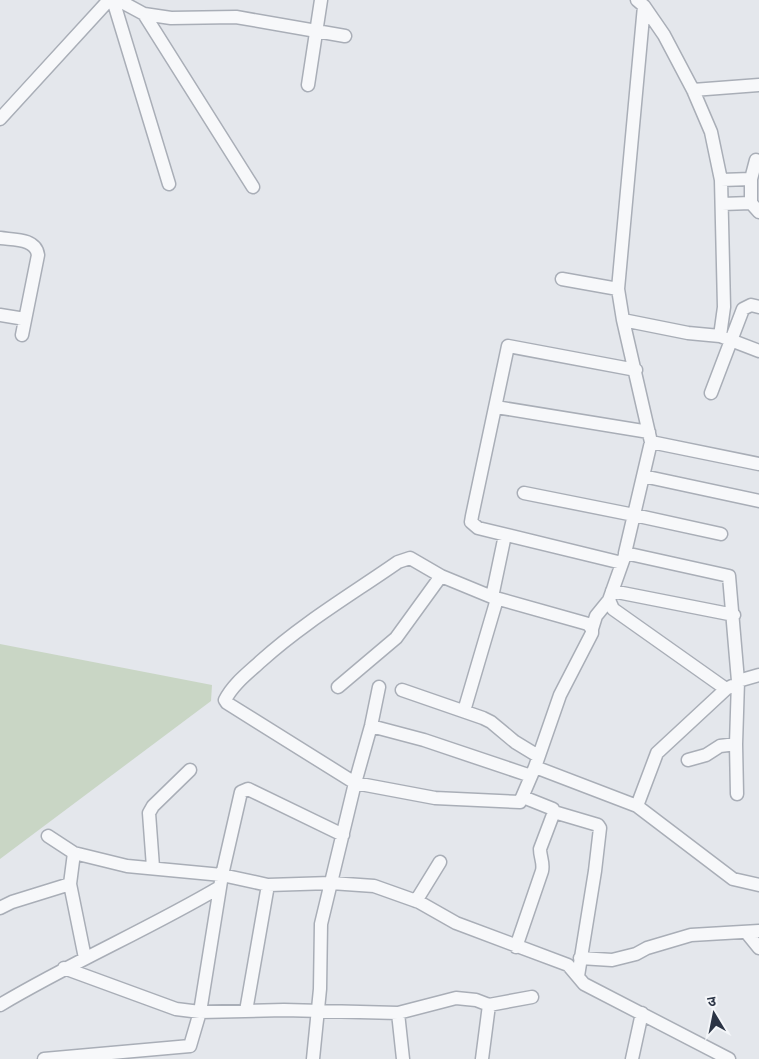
<svg xmlns="http://www.w3.org/2000/svg" width="759" height="1059" font-family="'IBM Plex Sans','Noto Sans Devanagari',sans-serif">
	<rect width="100%" height="100%" fill="#e4e7ec"/>
	<path fill="#c9d6c5" d="M0 644 212 685 211 701 0 859Z"/>
	<g fill="none" stroke-linecap="round" stroke-linejoin="round">
		<g stroke="#a9aeb7" stroke-width="15">
			<path id="minor" d="M113 0 169 184
				M118 0 144 14 171 18 236 17 345 36
				M637 0 644 6 664 35 693 90 711 132 721 180 724 307 720 336
				M144 14 253 187
				M308 85 321 0
				M693 90 759 85
				M0 119 109 0
				M721 180 751 179
				M751 203V179L756 160
				M722 204 751 203 759 212
				M0 238C13 240 36 238 38 255L22 335
				M562 279 618 289 623 320 651 442
				M618 289 644 6
				M0 315 25 319
				M623 320 688 333 720 336 759 351
				M711 393 743 309 751 305 759 307
				M496 407 649 432
				M759 464 651 442 625 553 729 576 738 681 759 675
				M643 476 759 501
				M524 493 634 515 721 534
				M625 555 609 600 613 609 726 689 732 686
				M410 558 441 576 492 597 588 624 592 629V633L560 695 535 767 520 802 435 798 355 783 227 703 225 700C233 684 248 673 261 661 303 623 352 594 398 562Z
				M622 563 478 528 471 522 472 516 508 346 636 370
				M612 591 734 615
				M492 597 505 535
				M592 629 596 616 609 600
				M338 687 396 638 441 576
				M726 689 657 753 637 806 733 879 759 885
				M402 690 483 718 491 722 515 742 538 756
				M464 711 497 599
				M371 726 424 740 531 776
				M688 760 706 755 720 746 736 744
				M535 767 637 806
				M737 794 736 744 738 681
				M554 812 598 825 600 828 595 871 578 976
				M48 836 74 853 127 866 222 875 268 885 331 883 374 886 419 902 456 923 568 965 584 984 729 1059
				M74 853 70 884 85 958
				M153 867 149 813 153 806 190 770
				M416 901 440 862
				M0 908 12 902 70 884
				M746 932 759 948
				M516 947 542 871C544 863 540 857 540 849L554 812 553 809 523 797
				M580 958 612 960 636 954 647 948 691 935 759 931
				M64 968 176 1009 200 1012 284 1010 398 1013 456 998 476 1000 489 1005 532 997
				M0 1005C72 962 149 929 220 887
				M246 1011 268 885
				M398 1013 403 1059
				M44 1059 190 1046 200 1012 222 875 241 792 248 789 343 835
				M313 1059 320 989 321 924 355 783 371 726 379 687
				M482 1059 489 1005
				M632 1059 642 1013"/>
		</g>
		<use href="#minor" stroke="#f7f8fa" stroke-width="12"/>
	</g>
	<g transform="translate(714 1014) rotate(350)" stroke="#f4f6f9" stroke-width="4" paint-order="stroke">
	<path d="M0-4L9 19L0 12L-9 19Z" fill="#2b3445"/>
	<text y="-8" font-size="14" font-weight="bold" text-anchor="middle" fill="#2b3445">उ</text>
	</g>
</svg>
